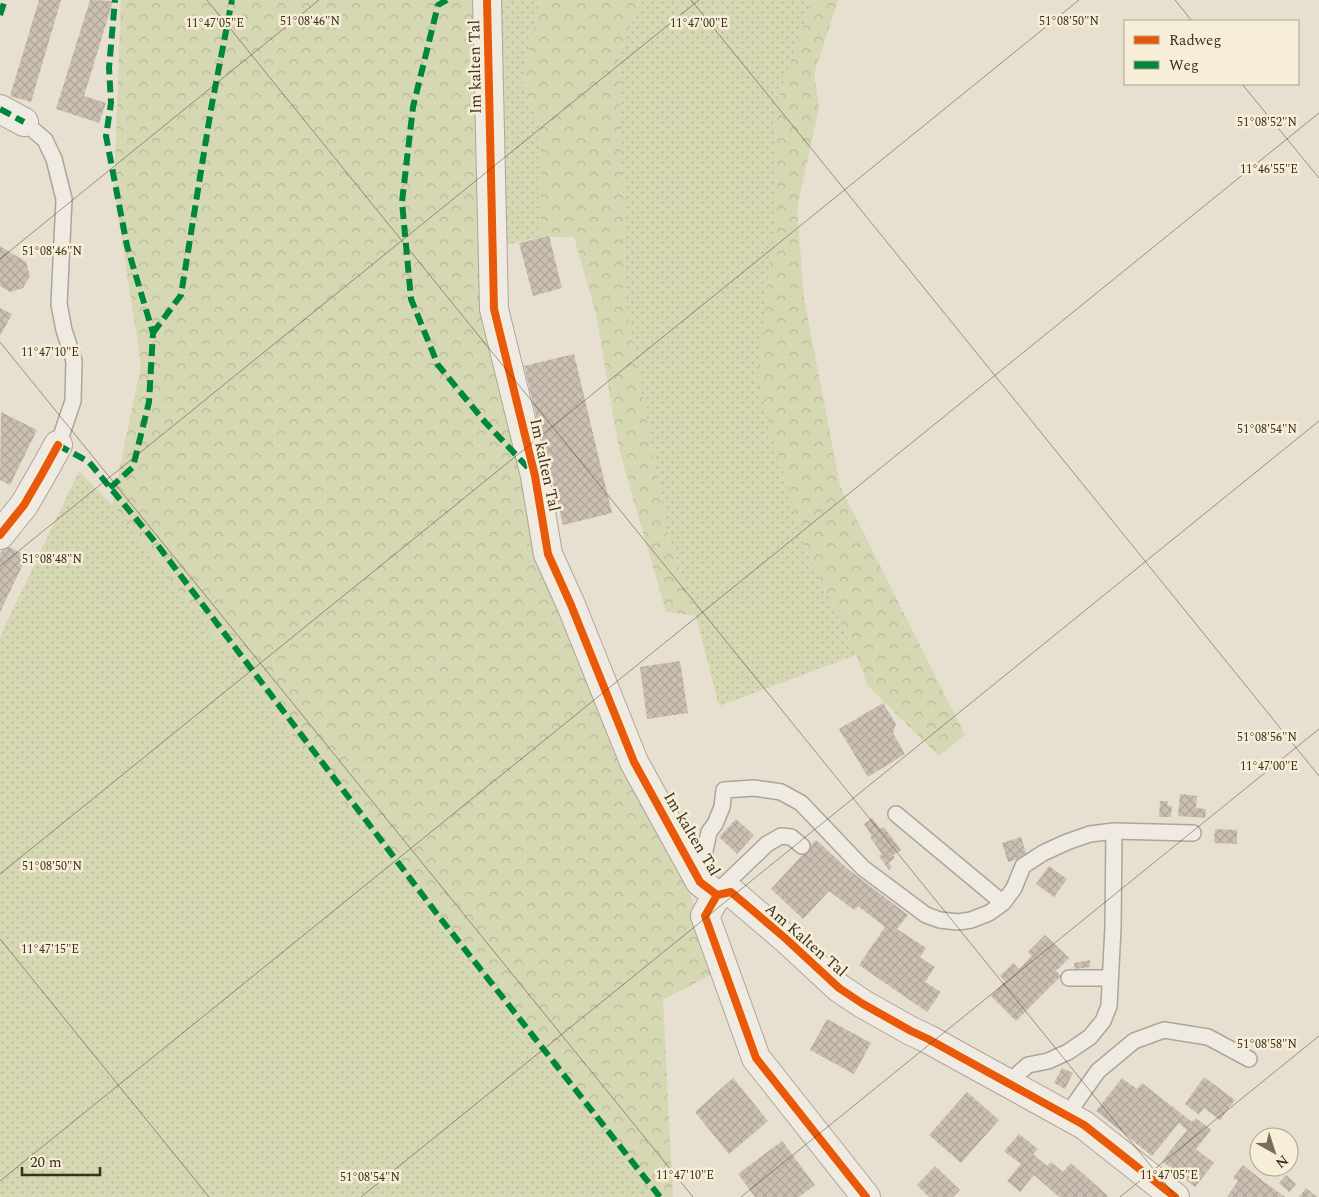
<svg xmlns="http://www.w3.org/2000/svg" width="1319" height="1197" font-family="Spectral,serif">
	<defs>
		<pattern id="grass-dots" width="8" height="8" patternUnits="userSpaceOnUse" patternTransform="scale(1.25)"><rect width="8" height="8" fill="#d6d7b3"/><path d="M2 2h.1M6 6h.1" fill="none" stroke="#b9b99a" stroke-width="1.8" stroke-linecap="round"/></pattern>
		<pattern id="forest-crowns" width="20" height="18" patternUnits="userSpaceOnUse" patternTransform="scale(1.25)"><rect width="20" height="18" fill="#d6d7b3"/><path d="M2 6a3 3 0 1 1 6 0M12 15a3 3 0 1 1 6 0" fill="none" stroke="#b9b99a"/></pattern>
		<pattern id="building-cross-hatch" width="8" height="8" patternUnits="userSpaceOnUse" patternTransform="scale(1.25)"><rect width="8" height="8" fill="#cbbfb2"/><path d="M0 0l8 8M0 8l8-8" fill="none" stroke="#afa499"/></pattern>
	</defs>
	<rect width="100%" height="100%" fill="#e7e0d1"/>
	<path fill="url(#grass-dots)" d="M507 0H540L522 80 541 133V237L492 248 469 54Z
		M641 0H811L808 15 788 68 773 118 776 141 777 198 804 545 856 655 719 706 696 616 669 538 626 308 619 56Z
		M79 471 112 505 653 1197H0V639L4 628Z"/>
	<path fill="url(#forest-crowns)" d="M121 0H507L469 54 492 248 546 525 660 821 720 970 663 1000 673 1197H653L112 505 141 365 114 189Z
		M540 0H641L619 56 626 308 669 538 696 616 666 612 619 449 596 314 574 237H541V133L522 80Z
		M811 0H838L814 74 819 107 797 209 804 298 840 486 965 735 939 756 868 686 856 655 804 545 757 381 777 198 776 141 773 118 788 68 808 15Z"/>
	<path fill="url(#building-cross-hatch)" d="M39 0H61L31 102 10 96Z
		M90 0 113 1 84 96 106 103 99 123 56 109Z
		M549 236 562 288 533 296 519 243Z
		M0 246 26 262 30 276 23 288 10 292 0 286Z
		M0 308 12 314 0 336Z
		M574 354 612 513 563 525 524 366Z
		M1 412 37 430 10 485 0 480Z
		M5 545 27 556 0 612V554Z
		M680 661 688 713 647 719 640 667Z
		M883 703 896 724 893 733 905 754 868 777 839 729Z
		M1180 794 1197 796 1196 808 1206 809 1205 818 1178 816Z
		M1160 801H1168L1167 805 1172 806 1171 817H1159Z
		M872 818 881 829 884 827 901 850 893 855 895 858 889 863 892 867 889 870 879 856 882 854 870 837 872 836 864 824Z
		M736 819 754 835 737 854 719 837Z
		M1215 829 1237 830V844L1214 843Z
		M1021 837 1027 856 1008 862 1002 843Z
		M816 840 849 870 908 915 897 929 926 948 920 957 935 967 925 982 941 992 927 1012 859 965 885 927 858 906 854 910 829 891 803 919 771 889Z
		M1049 866 1067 879 1054 897 1036 884Z
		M1045 935 1069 958 1056 971 1061 976 1016 1021 991 996 1005 981 1000 976 1013 963 1019 969 1032 956 1028 952Z
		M1090 960V967L1075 969 1074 963Z
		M827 1019 871 1043 854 1074 810 1050Z
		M1062 1068 1073 1073 1065 1089 1054 1083Z
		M1204 1077 1235 1100 1220 1120 1204 1108 1199 1115 1185 1104Z
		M733 1078 768 1121 729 1154 695 1112Z
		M1122 1078 1137 1089 1142 1083 1192 1122 1196 1118 1211 1130 1196 1149 1214 1163 1195 1187 1162 1161 1187 1130 1179 1123 1152 1156 1096 1111Z
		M967 1092 999 1120 961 1163 929 1135Z
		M1019 1134 1038 1149 1033 1154 1047 1166 1051 1162 1063 1172 1071 1163 1108 1196 1107 1197H1059L1034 1175 1020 1192 1007 1181 1021 1164 1004 1151Z
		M782 1141 815 1185 799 1197H755L738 1174Z
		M1243 1165 1263 1181 1285 1197H1227L1238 1181 1233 1178Z
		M935 1166 960 1190 953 1197H929L917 1185Z
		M1286 1175 1296 1184 1289 1192 1279 1183Z
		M1306 1188 1317 1197H1299Z"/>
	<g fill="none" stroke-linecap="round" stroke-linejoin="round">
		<g stroke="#ada599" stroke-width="18">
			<path id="lane" d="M24 122 45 140 54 159 64 199 59 304 64 330 74 361 73 401 58 445
				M896 814 1003 903
				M1114 831 1193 833
				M699 879 709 832 715 824 722 807 724 790 754 788 781 792 801 803 863 868 926 915 940 920 958 922 971 920 989 913 1003 903 1014 888 1023 866 1043 853 1067 842 1090 834 1114 831 1113 927 1109 1006 1103 1021 1090 1037 1068 1052 1048 1061 1028 1065 1019 1073 1010 1084
				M718 891 767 844 781 836 791 837 802 846
				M1069 978H1110
				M1068 1116 1076 1102 1098 1071 1134 1041 1164 1030 1208 1037 1249 1059"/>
		</g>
		<g stroke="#ada599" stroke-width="30">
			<path id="street" d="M487 0 494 309 535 476 548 554 571 605 634 762 700 882 717 895
				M0 109 24 122
				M0 535 24 505 42 474 58 445
				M866 1197 756 1058 705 916 717 895 731 892 785 938 839 988 863 1004 911 1031 928 1039 1084 1125 1175 1197"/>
		</g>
		<use href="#lane" stroke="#efebe3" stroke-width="15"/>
		<use href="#street" stroke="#efebe3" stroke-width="28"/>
		<path stroke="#00873e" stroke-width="6" stroke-dasharray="12 6" stroke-linecap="butt" d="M447 0 438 5 413 107 402 202 411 299 438 365 485 422 532 472
			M0 15 5 0
			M0 109 24 122
			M153 333 181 295 211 109 232 0
			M58 445 89 462 156 543 437 914 660 1197
			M110 488 133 467 149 402 153 333 127 246 106 136 111 103 109 68 115 0"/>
		<g stroke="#f7eed8" stroke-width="11">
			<path id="cycleway" d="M487 0 494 309 535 476 548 554 571 605 634 762 700 882 717 895
				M0 535 24 505 42 474 58 445
				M866 1197 756 1058 705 916 717 895 731 892 785 938 839 988 863 1004 911 1031 928 1039 1084 1125 1175 1197"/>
		</g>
		<use href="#cycleway" stroke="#e8590c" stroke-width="8"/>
	</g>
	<path fill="none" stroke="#3d2e20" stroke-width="1" stroke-opacity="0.45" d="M207 0 1176 1197M691 0 1319 776M1175 0 1192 21M1242 84 1319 178M0 259 319 0M0 342 693 1197M0 566 699 0M0 874 1079 0M0 939 209 1197M0 1181 1319 113M361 1197 1319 421M741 1197 1319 729M1120 1197 1319 1036"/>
	<g text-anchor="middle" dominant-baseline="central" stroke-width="5" stroke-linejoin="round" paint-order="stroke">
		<g font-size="16" fill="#3d2e20" stroke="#f7eed8">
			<text transform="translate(475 67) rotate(-91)">Im kalten Tal</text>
			<text transform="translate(545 465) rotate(78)">Im kalten Tal</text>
			<text transform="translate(692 834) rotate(59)">Im kalten Tal</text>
			<text transform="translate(806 940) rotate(41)">Am Kalten Tal</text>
		</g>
	</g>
	<g font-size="12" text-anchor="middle" fill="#3d2e20" stroke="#f7eed8" stroke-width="5" stroke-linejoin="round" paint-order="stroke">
		<text x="310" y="25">51°08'46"N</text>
		<text x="1069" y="25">51°08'50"N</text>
		<text x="215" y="27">11°47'05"E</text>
		<text x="699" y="27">11°47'00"E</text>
		<text x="1267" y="126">51°08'52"N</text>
		<text x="1269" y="173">11°46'55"E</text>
		<text x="52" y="255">51°08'46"N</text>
		<text x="50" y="356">11°47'10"E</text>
		<text x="1267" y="433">51°08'54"N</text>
		<text x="52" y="563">51°08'48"N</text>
		<text x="1267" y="741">51°08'56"N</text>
		<text x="1269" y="770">11°47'00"E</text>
		<text x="52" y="870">51°08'50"N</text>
		<text x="50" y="953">11°47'15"E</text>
		<text x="1267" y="1048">51°08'58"N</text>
		<text x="685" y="1179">11°47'10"E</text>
		<text x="1169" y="1179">11°47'05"E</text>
		<text x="370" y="1181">51°08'54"N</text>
	</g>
	<rect x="1124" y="20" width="175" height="65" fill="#f7eed8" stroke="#ada18e"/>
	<rect x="1134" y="36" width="25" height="8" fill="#e8590c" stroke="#ada18e"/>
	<text x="1169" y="45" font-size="15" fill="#3d2e20">Radweg</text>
	<rect x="1134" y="61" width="25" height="8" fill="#00873e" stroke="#ada18e"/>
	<text x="1169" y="70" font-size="15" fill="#3d2e20">Weg</text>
	<g transform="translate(1274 1152) rotate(141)"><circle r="24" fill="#f7eed8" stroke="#ada18e"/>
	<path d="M0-4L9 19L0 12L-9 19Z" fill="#786c5e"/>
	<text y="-8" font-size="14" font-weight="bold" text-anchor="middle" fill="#3d2e20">N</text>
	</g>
	<path d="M22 1167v8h78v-8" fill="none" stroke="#3d2e20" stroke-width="2.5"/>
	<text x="30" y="1167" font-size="15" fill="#3d2e20" stroke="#f7eed8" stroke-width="4" paint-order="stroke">20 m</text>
</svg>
